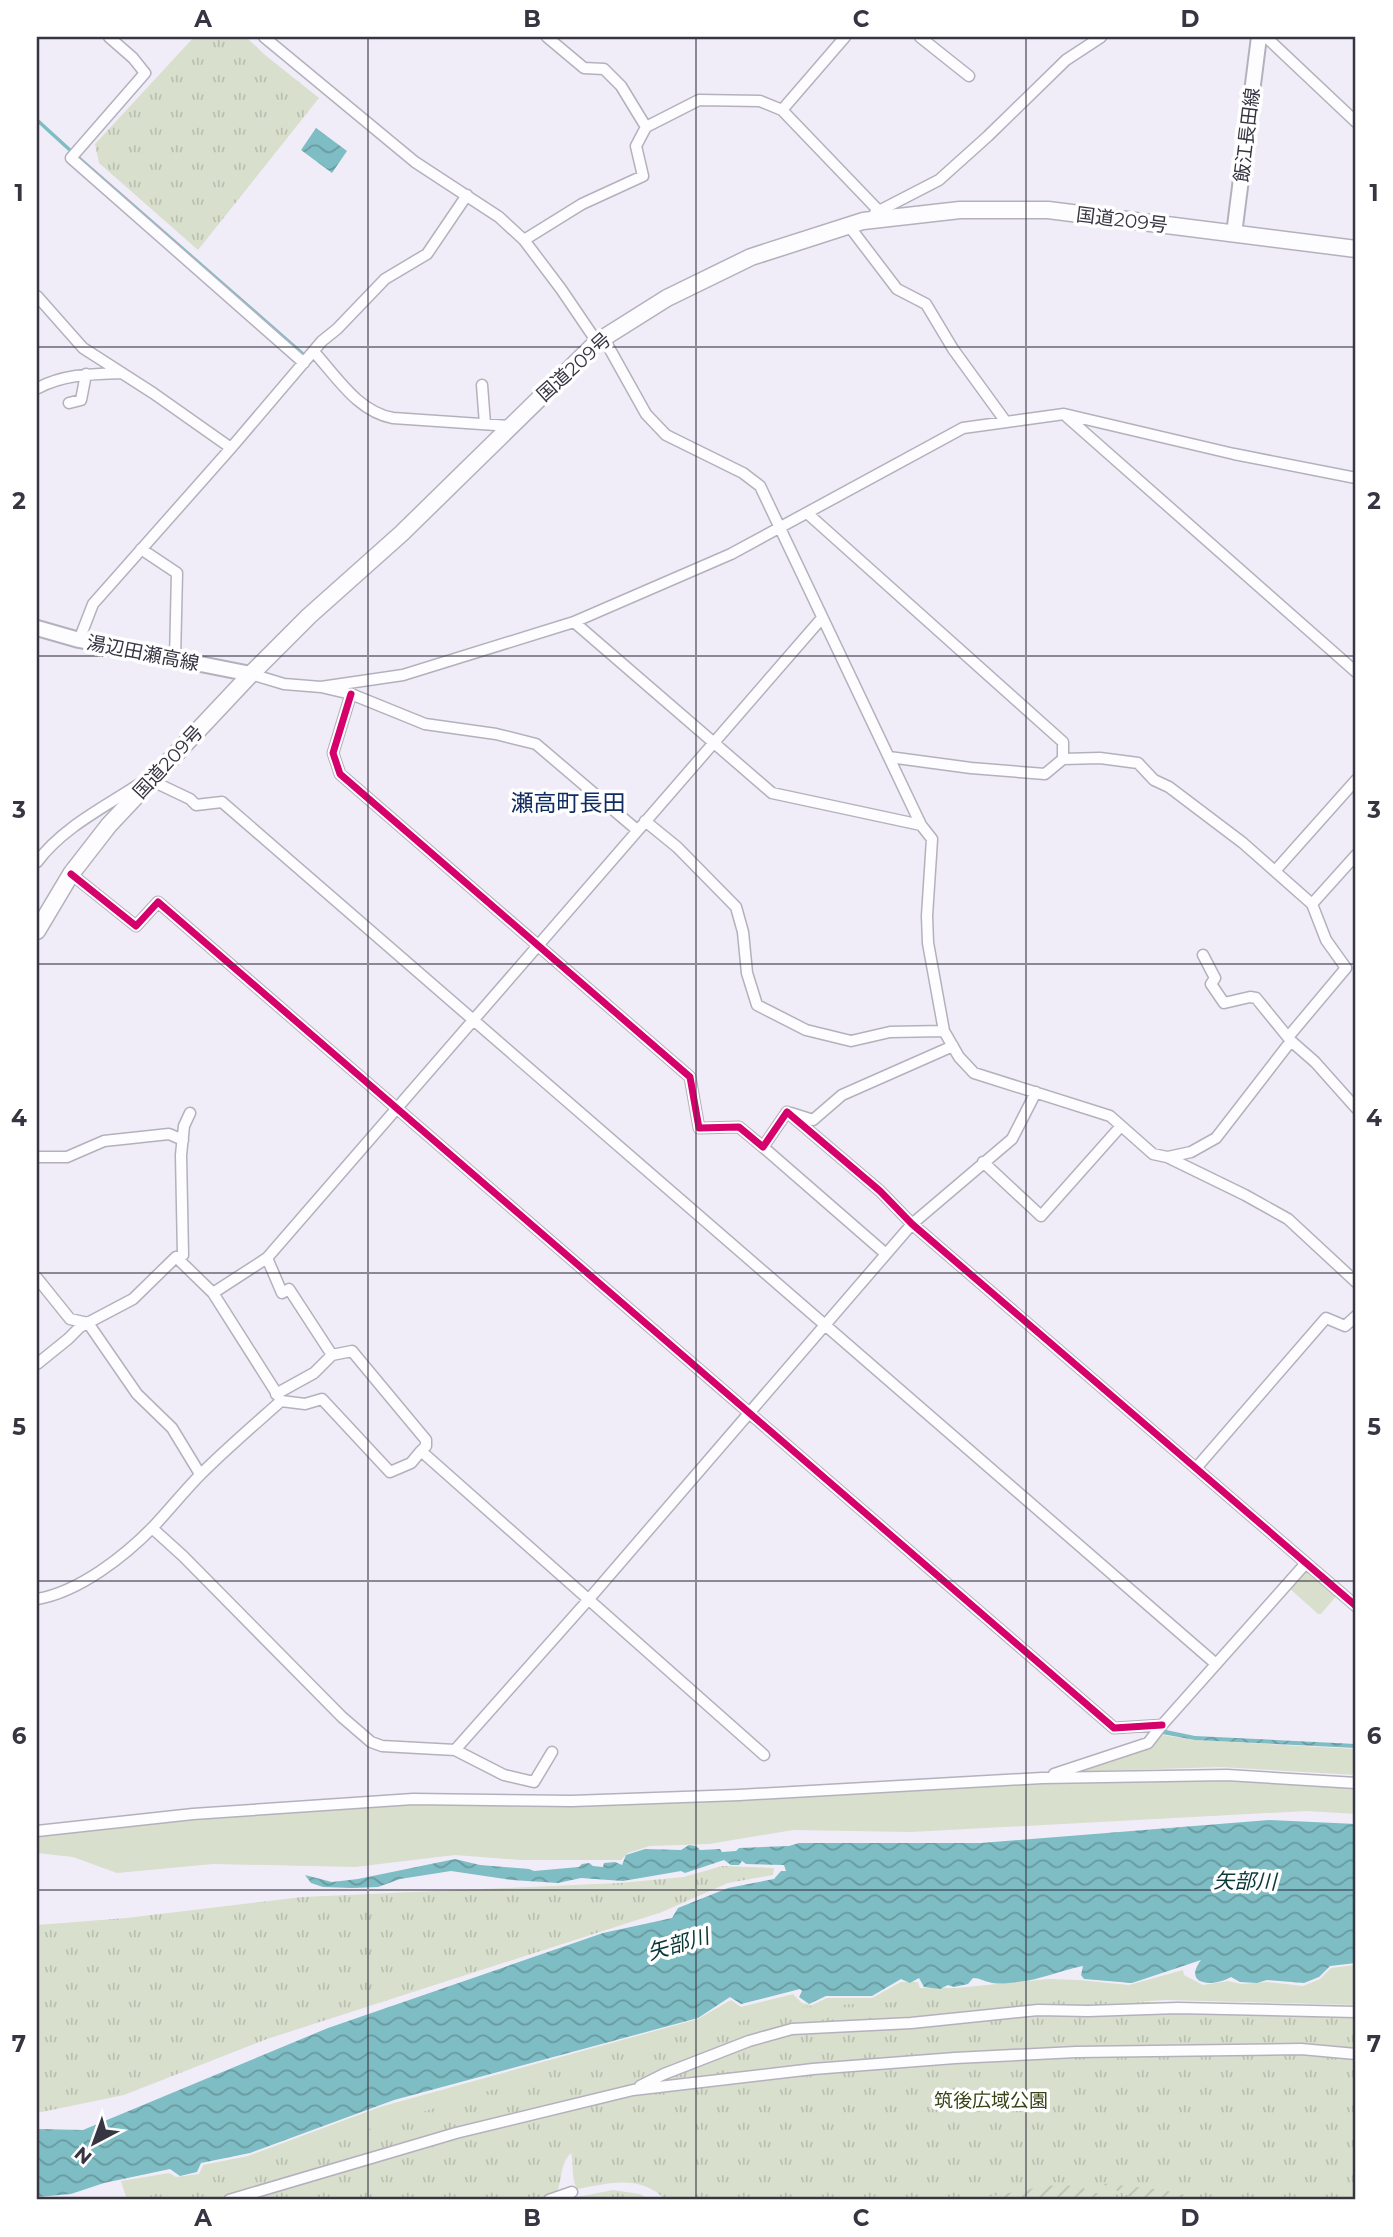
<svg xmlns="http://www.w3.org/2000/svg" width="1393" height="2237" font-family="Montserrat,'Noto Sans JP',sans-serif">
	<defs>
		<pattern id="park-tufts" width="24" height="20" patternUnits="userSpaceOnUse" patternTransform="scale(1.75)"><rect width="24" height="20" fill="#d8dfcc"/><path d="M3 7l-1-3M5 7V3M7 7l1-3M15 17l-1-3M17 17v-4M19 17l1-3" fill="none" stroke="#bac0b0"/></pattern>
		<pattern id="garden-furrows" width="10" height="10" patternUnits="userSpaceOnUse" patternTransform="scale(1.75)"><rect width="10" height="10" fill="#d8dfcc"/><path d="M-1 1l2-2M0 10L10 0M9 11l2-2" fill="none" stroke="#bac0b0"/></pattern>
		<pattern id="water-waves" width="16" height="10" patternUnits="userSpaceOnUse" patternTransform="scale(1.75)"><rect width="16" height="10" fill="#7ebdc3"/><path d="M0 5q4-4 8 0t8 0" fill="none" stroke="#689aa0"/></pattern>
	</defs>
	<rect width="100%" height="100%" fill="#f0edf9"/>
	<path fill="#d8dfcc" d="M1310 1569 1338 1594 1321 1614H1318L1289 1588 1306 1570Z
		M1162 1735 1195 1740 1356 1749V1775L1220 1767 1067 1772 1111 1762 1114 1759 1149 1747Z
		M1190 1775 1356 1785V1814L1307 1811 911 1832 793 1830 709 1844 650 1846 628 1853 621 1860H520L455 1855 355 1867 213 1864 117 1873 73 1857 37 1853V1833L302 1808 537 1803Z
		M1355 1965 1356 2005 1167 2000 1076 2005 302 2173 127 2200 121 2181 169 2173 176 2177 199 2174 203 2165 248 2156 380 2107 698 2019 731 2000 741 2007 793 1994 802 2003 812 2005 827 1998H872L901 1982H918L920 1988H956L1049 1979 1079 1980 1129 1985 1183 1970 1184 1975 1203 1985 1228 1981 1241 1984 1268 1982 1303 1986 1320 1979 1331 1968Z"/>
	<path fill="url(#park-tufts)" d="M194 37H246L265 55 319 98 198 250 99 163 95 144Z
		M722 1866 774 1868 773 1875 728 1883 662 1912 267 2039 124 2095 37 2113V1925L126 1918 302 1897 620 1883 684 1877Z
		M996 1997 1249 2005 1356 2012V2200H666C639 2174 611 2183 577 2189 571 2179 574 2165 571 2153 559 2165 563 2180 556 2194L559 2200H121L149 2196 347 2136 591 2058 798 2007Z
		M613 2190 640 2194 651 2200H562Z"/>
	<path fill="url(#garden-furrows)" d="M1100 2183 1163 2190 1206 2200H1138Z
		M1065 2185 1083 2188 1115 2200H981L982 2198 1045 2186Z"/>
	<path fill="url(#water-waves)" d="M316 128 347 151 332 173 301 150Z
		M1166 1730 1195 1736 1356 1744V1748L1195 1740 1162 1734Z
		M1269 1820 1356 1824V1963L1330 1966 1319 1977 1304 1983 1267 1980 1257 1983 1240 1982 1231 1977C1214 1987 1182 1986 1201 1960L1132 1983 1084 1979 1081 1975 1083 1966C1061 1970 1041 1980 1017 1982 1009 1983 997 1985 989 1982 983 1981 980 1978 973 1978L968 1984 954 1987 948 1985 940 1989 924 1987 919 1978 910 1983 901 1979 872 1996H826L809 2004 799 1997 802 1991 800 1989 741 2004 730 1997 698 2018 394 2100 250 2153 201 2163 197 2172 180 2176 170 2169 104 2183 71 2194 37 2197V2129L83 2130 328 2028 603 1933 672 1918 678 1908 728 1888 774 1879 781 1871H786L784 1865 746 1864 742 1861 739 1865H731L724 1860 685 1873 681 1871 623 1881 581 1878 558 1883 512 1880 451 1871 400 1879 378 1887 352 1888 323 1887 311 1883 305 1875 332 1882 358 1879 455 1859 480 1865 529 1869 534 1871 579 1867 582 1864 589 1863 593 1866 603 1867 604 1863 615 1862 622 1865 626 1855 645 1849 681 1850 689 1845 696 1846 700 1850 720 1849 722 1852 736 1851 739 1848 789 1846 799 1843H981Z"/>
	<g fill="none" stroke-linecap="round" stroke-linejoin="round">
		<path stroke="#7ebdc3" stroke-width="3.5" d="M37 120 71 151
			M79 158 303 354"/>
		<g stroke="#b4b1bd" stroke-width="13">
			<path id="minor" d="M109 37 133 58 145 73 71 158 304 363
				M264 37 415 162 499 217 524 240 561 289 597 342
				M547 37 584 68 604 69 621 86 646 127
				M920 37 969 76
				M1266 37 1356 122
				M782 110 845 37
				M875 213 939 180 988 136 1066 60 1101 37
				M849 226 897 289 926 304 953 349 1006 422
				M524 240 582 204 643 176 636 146 646 127 699 100 760 101 782 110 878 210
				M37 296 83 348 153 393 231 448
				M603 337 646 414 666 435 743 473 760 486 921 825 932 839 927 916 928 943 944 1031 959 1057 974 1073 1110 1116 1153 1154 1167 1157 1245 1195 1288 1219 1356 1282
				M314 352C337 377 358 412 393 418L511 426
				M482 385 485 424
				M38 388C64 374 93 374 122 373
				M69 403 81 400 86 374
				M1067 417 1356 672
				M807 513 1063 742V759
				M141 549 177 573 175 659
				M574 622 772 793 921 825
				M79 640 93 604 231 448 322 341 337 329 385 279 427 254 467 195
				M251 674 284 684 321 687 351 694 425 724 496 734 536 744 637 830
				M321 687 403 675 574 622 731 554 963 428 1064 414 1234 454 1356 478
				M351 694 333 753 340 774 690 1077 699 1128 739 1127 763 1147 787 1112 880 1191 912 1224 1356 1606
				M889 757 971 768 1045 774 1063 759 1100 758 1138 763 1154 780 1169 787 1243 843 1312 904 1326 940 1346 968 1289 1036
				M150 780 190 799 196 805 222 802 1216 1664
				M645 821 677 847 736 907 743 932 747 973 757 1005 806 1030 851 1041 890 1032 944 1031
				M37 862C63 827 105 807 141 783
				M1275 871 1356 780
				M71 874 136 926 158 902 1114 1728 1162 1725
				M1312 904 1356 855
				M1203 955 1215 978 1211 984 1224 1003 1250 997 1256 998 1291 1041 1315 1062 1356 1108
				M791 1113 813 1120 842 1095 953 1046
				M763 1147 886 1254
				M37 1157H67L104 1141 169 1134 183 1140
				M1168 1157 1191 1152 1216 1138 1291 1041
				M983 1162 1041 1216 1121 1126
				M176 1257 213 1293 279 1397
				M267 1258 282 1293 289 1289 332 1355
				M37 1278 70 1319 88 1323 137 1394 172 1428 200 1474
				M213 1293 267 1258 822 618
				M37 1364 68 1339 80 1327 133 1299 176 1257 183 1255 181 1155 184 1126 190 1113
				M276 1394 314 1373 332 1355 352 1351 426 1440V1446L421 1451 764 1755
				M1197 1467 1326 1318 1345 1326 1356 1316
				M152 1528 183 1556 342 1717 371 1742 382 1746 455 1750 589 1599 912 1224 1012 1139 1036 1092
				M37 1599C79 1592 125 1556 154 1526 170 1509 185 1490 201 1474 227 1448 254 1425 281 1401L305 1404 322 1399 390 1472 411 1463 421 1451
				M455 1750 504 1775 534 1782 552 1752
				M1054 1774 1148 1743 1162 1725 1306 1563
				M37 1831 193 1814 413 1799 572 1801 739 1795 1042 1778 1227 1775 1356 1783
				M640 2086 664 2074 749 2041 792 2029 911 2023 1038 2010 1088 2011 1178 2008 1356 2012
				M229 2200 456 2133 633 2090 813 2069 955 2058 1076 2052 1233 2050 1301 2049 1356 2054
				M549 2200 572 2192"/>
		</g>
		<g stroke="#b4b1bd" stroke-width="18">
			<path id="secondary" d="M1234 234 1259 37
				M37 628 79 640 251 674"/>
		</g>
		<g stroke="#b4b1bd" stroke-width="19">
			<path id="trunk" d="M37 931 71 874 109 825 251 674 309 616 402 533 597 342 667 298 751 257 863 221 960 210H1048L1356 249"/>
		</g>
		<use href="#minor" stroke="#fdfcfe" stroke-width="10"/>
		<use href="#secondary" stroke="#fdfcfe" stroke-width="14"/>
		<use href="#trunk" stroke="#fdfcfe" stroke-width="16"/>
		<g stroke="#fff" stroke-width="11">
			<path id="cycleway" d="M351 694 333 753 340 774 690 1077 699 1128 739 1127 763 1147 787 1112 880 1191 912 1224 1356 1606
				M71 874 136 926 158 902 1114 1728 1162 1725"/>
		</g>
		<use href="#cycleway" stroke="#d6006c" stroke-width="7"/>
	</g>
	<path fill="none" stroke="#383543" stroke-width="2" stroke-opacity="0.55" d="M368 37V2200M696 37V2200M1026 37V2200M37 347H1356M37 656H1356M37 964H1356M37 1273H1356M37 1581H1356M37 1890H1356"/>
	<g text-anchor="middle" dominant-baseline="central" stroke-width="7" stroke-linejoin="round" paint-order="stroke">
		<g font-size="19" fill="#383543" stroke="#fff">
			<text transform="translate(1247 135) rotate(-83)">飯江長田線</text>
			<text transform="translate(1122 220) rotate(7)">国道209号</text>
			<text transform="translate(574 367) rotate(-42)">国道209号</text>
			<text transform="translate(143 653) rotate(11)">湯辺田瀬高線</text>
			<text transform="translate(168 762) rotate(-47)">国道209号</text>
		</g>
		<g font-size="19" fill="#374315" stroke="#fff">
			<text x="991" y="2100">筑後広域公園</text>
		</g>
		<g font-size="21" font-style="italic" fill="#0a3738" stroke="#fff">
			<text transform="translate(1245 1881) rotate(1)">矢部川</text>
			<text transform="translate(678 1944) rotate(-16)">矢部川</text>
		</g>
		<g font-size="23" fill="#112c61" stroke="#fff">
			<text x="568" y="803">瀬高町長田</text>
		</g>
	</g>
	<rect width="1393" height="2237" fill="none" stroke="#ffffff" stroke-width="77"/>
	<g transform="translate(94 2143) rotate(221)" stroke="#ffffff" stroke-width="5" paint-order="stroke">
	<path d="M0-5L12 26L0 18L-12 26Z" fill="#383543"/>
	<text y="-10" font-size="19" font-weight="bold" text-anchor="middle" fill="#383543">N</text>
	</g>
	<rect x="38" y="38" width="1316" height="2160" fill="none" stroke="#383543" stroke-width="2.5"/>
	<g font-size="23" text-anchor="middle" font-weight="bold" fill="#383543">
		<text x="203" y="27">A</text>
		<text x="532" y="27">B</text>
		<text x="861" y="27">C</text>
		<text x="1190" y="27">D</text>
		<text x="19" y="201">1</text>
		<text x="1374" y="201">1</text>
		<text x="19" y="509">2</text>
		<text x="1374" y="509">2</text>
		<text x="19" y="818">3</text>
		<text x="1374" y="818">3</text>
		<text x="19" y="1126">4</text>
		<text x="1374" y="1126">4</text>
		<text x="19" y="1435">5</text>
		<text x="1374" y="1435">5</text>
		<text x="19" y="1744">6</text>
		<text x="1374" y="1744">6</text>
		<text x="19" y="2052">7</text>
		<text x="1374" y="2052">7</text>
		<text x="203" y="2226">A</text>
		<text x="532" y="2226">B</text>
		<text x="861" y="2226">C</text>
		<text x="1190" y="2226">D</text>
	</g>
</svg>
